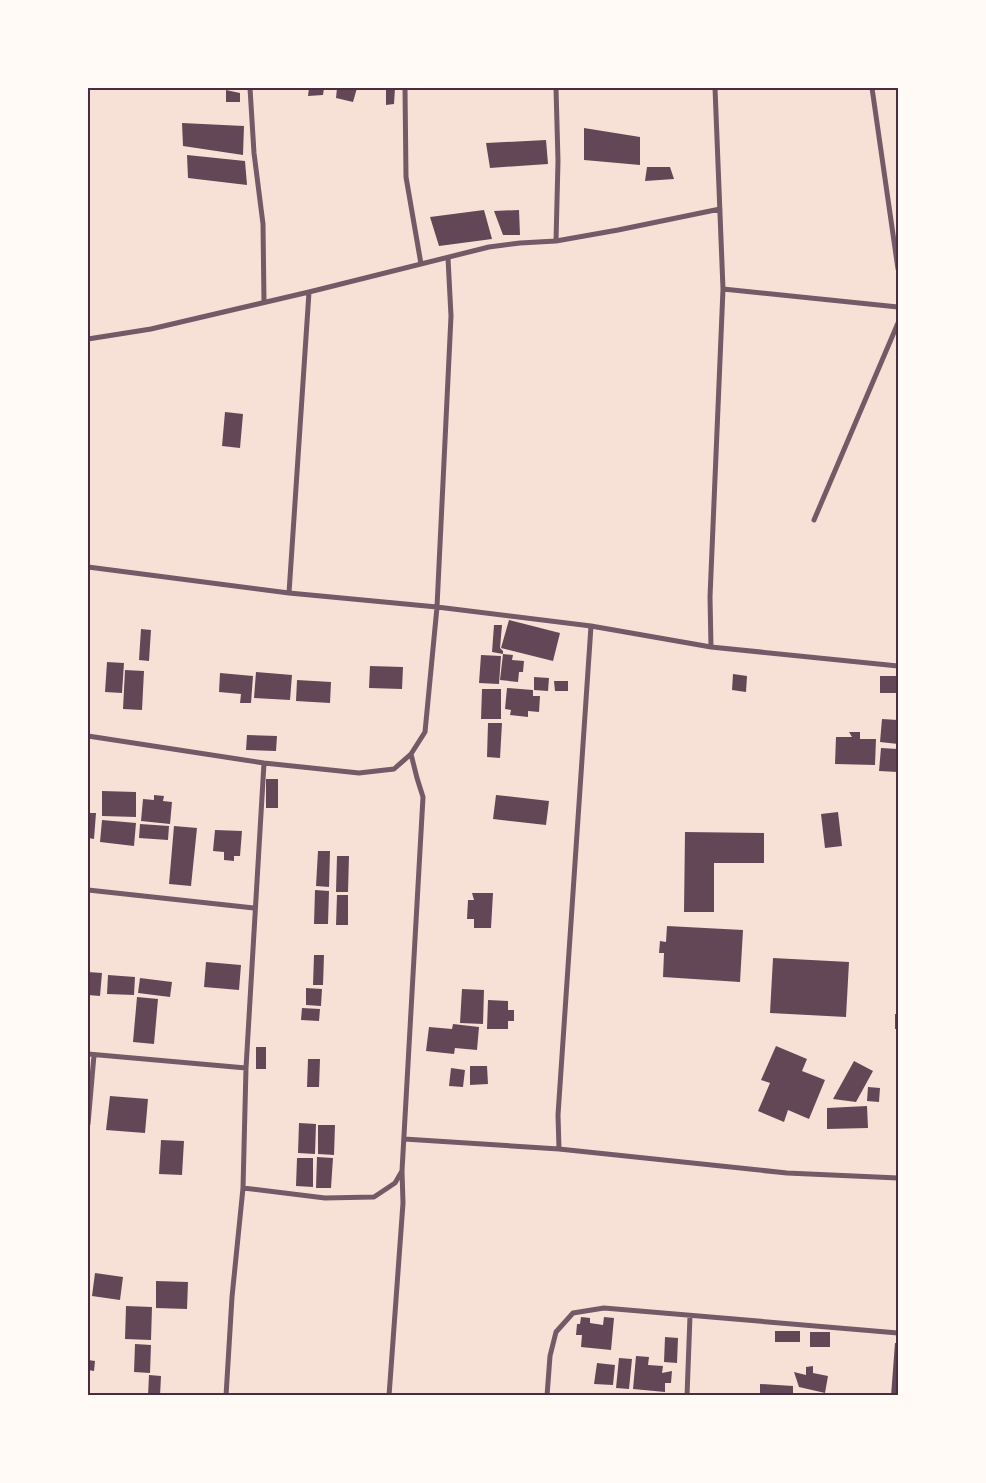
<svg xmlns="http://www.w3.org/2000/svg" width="986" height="1483" font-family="'Golos Text',sans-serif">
	<rect width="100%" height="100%" fill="#f7e1d7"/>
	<path fill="#644757" d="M309 88H324L323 95 308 96Z
		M337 88H357L353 102 336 98Z
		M386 88H395L394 104 386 105Z
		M226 90 240 93V102H226Z
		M182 123 244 126 243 155 183 146Z
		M584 128 640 137V165L584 160Z
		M546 140 548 164 490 168 486 143Z
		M187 155 245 161 247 185 188 178Z
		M647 167H670L674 179 645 181Z
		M484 210 492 239 439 246 430 217Z
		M519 210 520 235H503L494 211Z
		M225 412 243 414 240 448 222 446Z
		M509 620 560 633 553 661 501 648Z
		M494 625H502L500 648 503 651V654L492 652Z
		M141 629 151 630 149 661 139 660Z
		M503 654 513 655 512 660 524 661 523 672H519L518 682 500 680Z
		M481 655 501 656 499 684 479 683Z
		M107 662 124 663 122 693 105 692Z
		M370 666 403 667 402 689 369 688Z
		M125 670 144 671 142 710 123 709Z
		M256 672 292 675 290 700 254 698Z
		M220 673 253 676 251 703H240L241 694 219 692Z
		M733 674 747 676 746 692 732 690Z
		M880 676H898V693H880Z
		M534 677 549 678 548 691 534 690Z
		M297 680 331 682 330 703 296 701Z
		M554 681H568V691H555Z
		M507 688 533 690V696H540L539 712 528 711V717L510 715 511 710 505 709Z
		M482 689H501V719H481Z
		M882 719 898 720V744L880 742Z
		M488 723H502L500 758 487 757Z
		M849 732H860V739H876L875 765 835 764 836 737H852Z
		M247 735 277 736 276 751 246 750Z
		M881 748 898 749V772L879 771Z
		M266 779H278V808H266Z
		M102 791 136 792V817L102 816Z
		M154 795 164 796 163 801 172 802 170 824 141 821 143 799 154 800Z
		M496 795 549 801 546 825 493 819Z
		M838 812 842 846 825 848 821 814Z
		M88 813H96L94 839 88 838Z
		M102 820 136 823 134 846 100 842Z
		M140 824 169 826 168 840 139 838Z
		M174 826 197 828 191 886 169 884Z
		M215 830 242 831 240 856H234V861L224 860V852L213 851Z
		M685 832 764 833V863H714V912H684Z
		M318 851H330L329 887 316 886Z
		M337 856H349L348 892H336Z
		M315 890 329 891 328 924H314Z
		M472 893H493L491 928H474V919H467L468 900H474Z
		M337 895H348V925H336Z
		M667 926 743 930 740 982 663 977 664 953H659L660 941 666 942Z
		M314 955H324L323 985H313Z
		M773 958 849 962 846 1017 770 1013Z
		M206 962 241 965 239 990 204 987Z
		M88 972 102 973 100 996 88 995Z
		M108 975 135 977 134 995 107 994Z
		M140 978 172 982 170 997 138 993Z
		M306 988 322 989 321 1006 306 1005Z
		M462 989 484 990 483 1024 460 1023Z
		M137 997 158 999 154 1044 133 1042Z
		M488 1000 508 1001V1010H514V1021H508V1029H487Z
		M302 1008 320 1009 319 1021 301 1020Z
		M895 1014H898V1029H895Z
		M453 1024 479 1027 477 1050 455 1048 454 1054 426 1051 429 1027 452 1029Z
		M776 1046 807 1059 802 1071 825 1080 809 1119 788 1110 784 1122 758 1111 770 1083 761 1080Z
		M256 1047H266V1069H256Z
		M308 1059H320L319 1087H307Z
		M854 1061 873 1071 856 1102 833 1099Z
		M470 1066H487L488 1084 470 1085Z
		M451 1068 465 1070 463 1087 449 1086Z
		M868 1087 880 1088 879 1102 867 1101Z
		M110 1096 148 1099 145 1133 106 1130Z
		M867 1106 868 1128 827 1129V1108Z
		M299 1123 316 1124 315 1154 298 1153Z
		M318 1125H335L334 1155 318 1154Z
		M161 1140 184 1141 182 1175 159 1174Z
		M317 1157 333 1158 331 1188H316Z
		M297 1158H313V1187L296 1186Z
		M95 1273 123 1277 120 1300 92 1296Z
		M156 1281 188 1282 187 1309 156 1308Z
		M126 1306 152 1307 151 1340 125 1339Z
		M581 1317 590 1318V1323L603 1325 604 1317 614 1318 611 1350 581 1347 582 1335H576L577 1324H580Z
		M775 1331H800V1342H775Z
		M810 1332H830V1347H810Z
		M665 1337 678 1338 677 1363 664 1362Z
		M895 1343H898V1396H891Z
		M135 1344 151 1345 150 1373 134 1372Z
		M636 1356 649 1357 648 1365 663 1366 662 1373 672 1371 671 1383H665V1392L633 1389Z
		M619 1358 632 1359 629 1389 616 1388Z
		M88 1360 95 1361 94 1371 88 1370Z
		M597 1363 615 1365 613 1385 594 1384Z
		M813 1366V1373L828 1376 825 1393 799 1387 794 1372 806 1375V1367Z
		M149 1375 161 1376 160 1396H148Z
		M760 1384 793 1386V1396L760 1395Z"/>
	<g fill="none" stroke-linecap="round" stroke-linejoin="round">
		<path stroke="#755966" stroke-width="5" d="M250 88 254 153 263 224 264 302
			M405 88 406 177 421 264
			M556 88 558 161 556 241
			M872 88 898 269
			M723 289 898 307
			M88 339 151 329 309 292 489 247 520 243 556 241 618 230 720 209
			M814 520 898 323
			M88 567 289 593 437 607 591 626 711 647 898 666
			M289 593 309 292
			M711 647 710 597 723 289 715 88
			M88 736 264 763 359 773 394 769 411 754 425 732 437 607 451 316 448 258
			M88 890 254 908
			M88 1054 246 1068
			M88 1124 94 1055
			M404 1139 559 1149 787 1173 898 1178
			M559 1149 558 1115 591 626
			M243 1188 325 1198 374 1197 395 1183 402 1171
			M226 1396 232 1297 243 1188 246 1068 264 763
			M389 1396 403 1203 402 1171 423 797 417 778 411 754
			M547 1396 550 1356 556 1332 573 1313 604 1308 898 1333
			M687 1396 690 1316"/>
	</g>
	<rect width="986" height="1483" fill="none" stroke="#fffaf5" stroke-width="178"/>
	<rect x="89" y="89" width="808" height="1305" fill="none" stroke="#4a2c40" stroke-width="2"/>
</svg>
